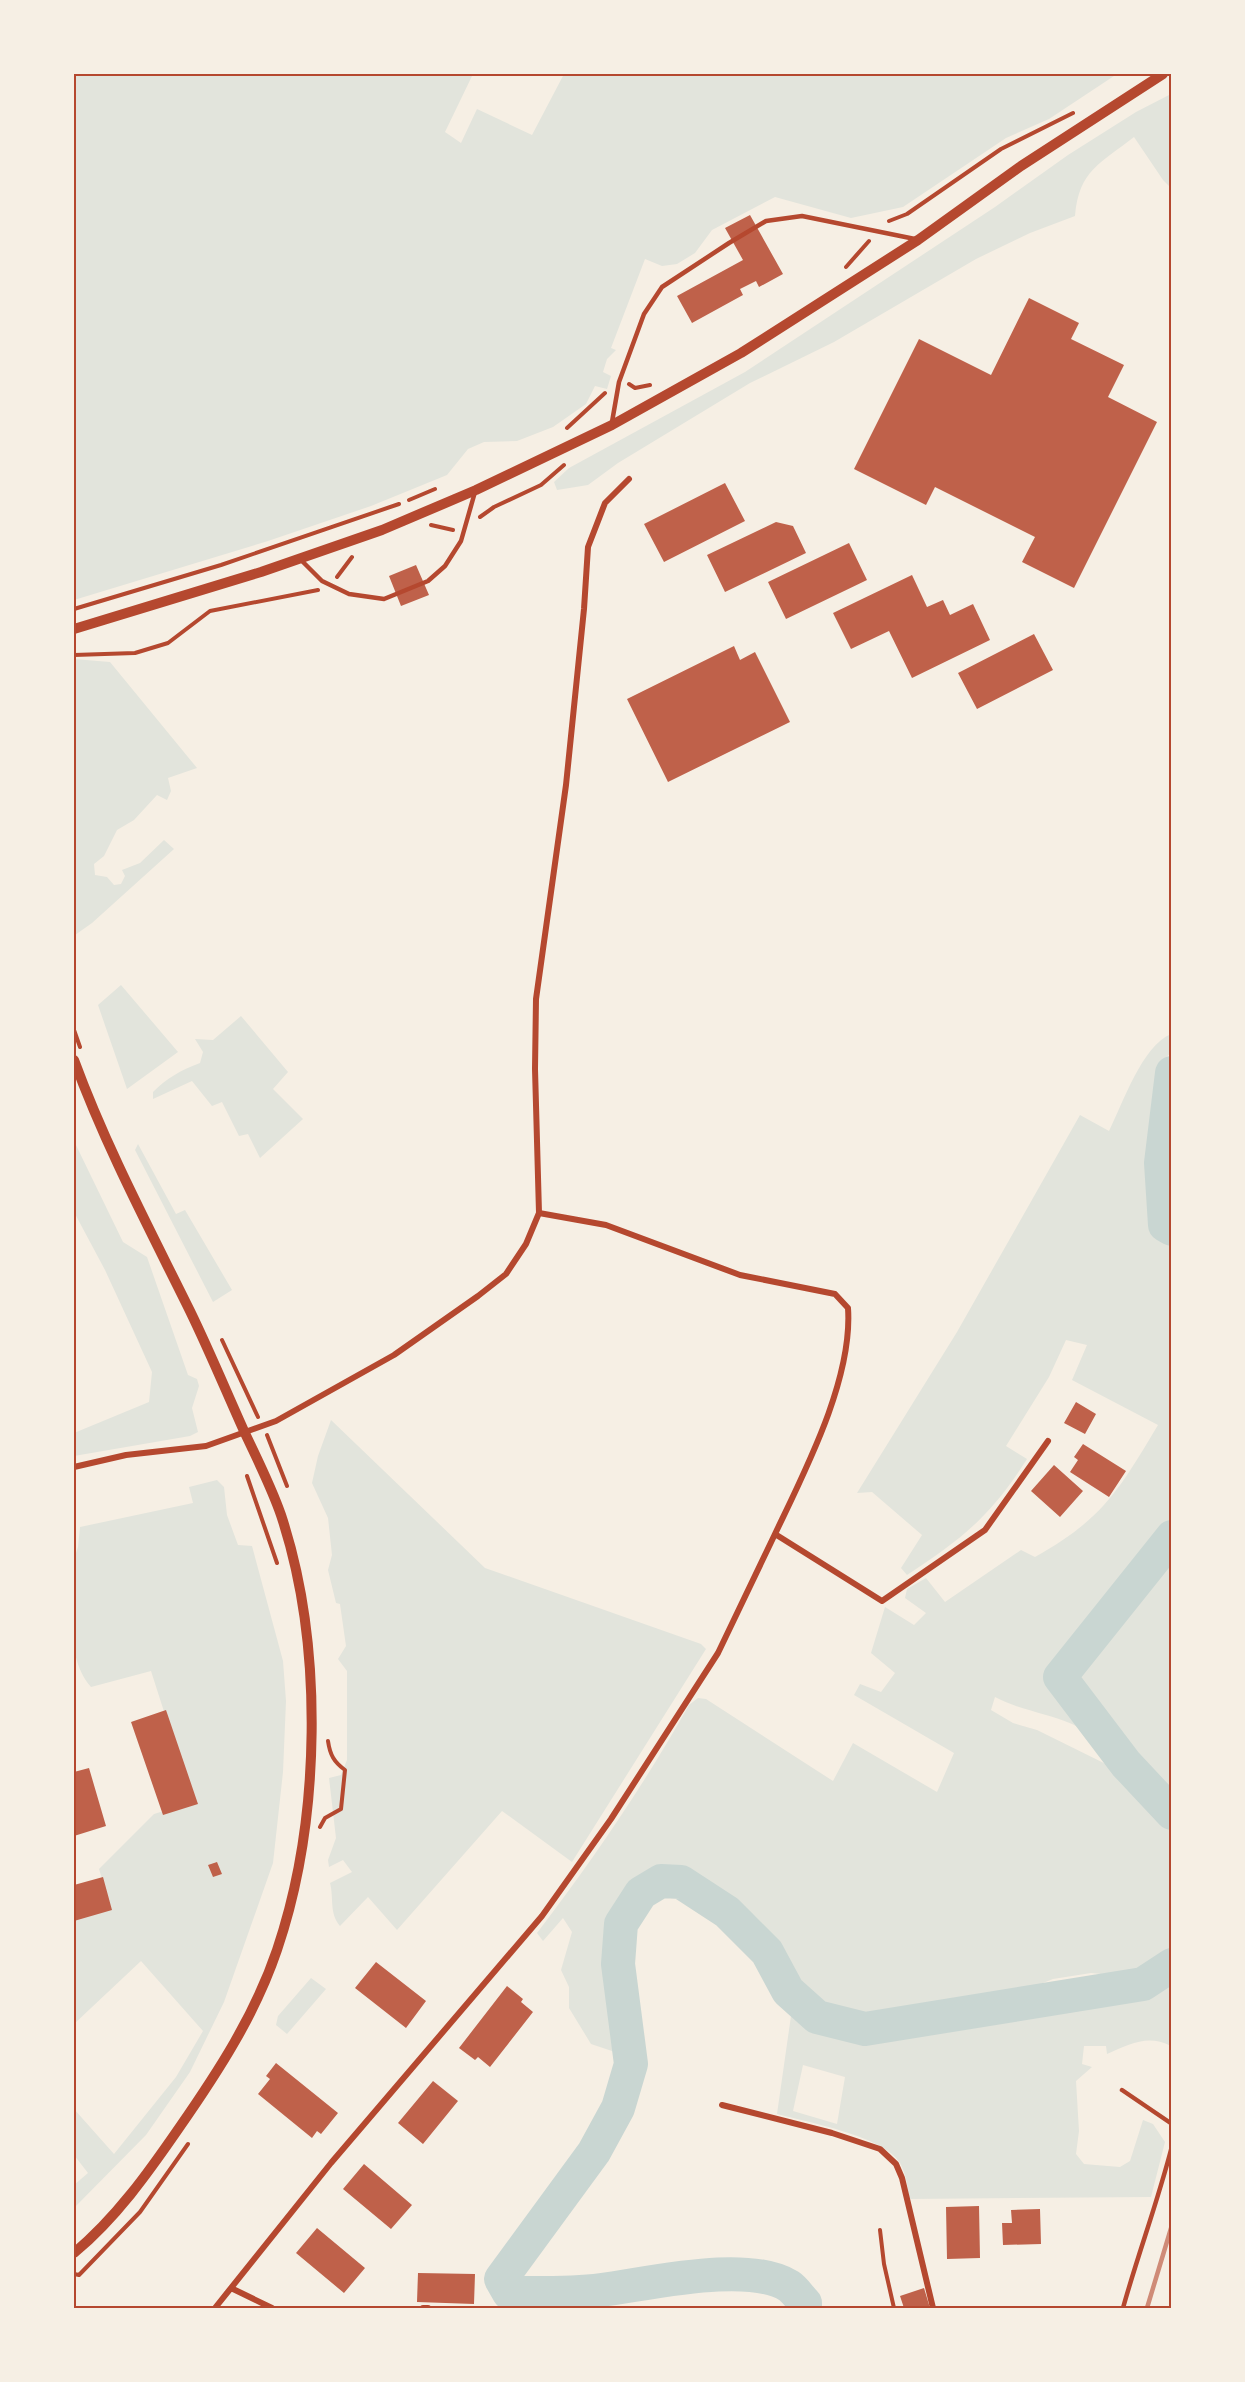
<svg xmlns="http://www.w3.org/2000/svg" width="1245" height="2382" font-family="Montserrat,sans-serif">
	<rect width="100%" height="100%" fill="#f6efe4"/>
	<path fill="#e2e4dc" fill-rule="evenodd" d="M74 74H473L445 132 461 143 477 109 532 135 564 74H1117L1049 119 1006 138 903 207 851 218 775 197 712 230 695 253 677 264 662 266 645 259 611 348 616 350 607 359 603 372 611 376 607 389 595 386 586 404 553 427 517 441 484 442 468 449 447 475 371 506 268 541 74 600Z
		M1171 94V188L1163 180 1134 137C1100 164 1079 170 1075 216L1030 233 976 259 834 342 750 383 618 463 588 485 557 490 554 482 569 468 745 372 995 207 1068 155 1136 112Z
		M74 659 110 662 197 768 168 778 171 791 167 800 157 795 134 820 117 830 104 856 94 864 95 875 107 877 114 885 121 884 125 876 122 870 140 863 164 840 174 849 92 923 75 935Z
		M121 985 178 1052 127 1089 98 1005Z
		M241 1016 288 1072 273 1089 303 1119 260 1158 248 1134 239 1136 222 1102 212 1106 192 1081 153 1099V1092C167 1078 181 1070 200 1063L203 1052 195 1039 213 1040Z
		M1171 1034V1053L1164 1059 1161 1079 1150 1186 1153 1207 1166 1232 1172 1234 1171 1805C1142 1773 1113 1742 1072 1724 1047 1713 1019 1710 995 1697L991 1710 1013 1723 1037 1730 1126 1774 1169 1822 1172 1826 1171 1954 1163 1963 1132 1977 1091 1973 1053 1979 1005 1998 867 2019 828 2011 797 1987 787 1962 774 1946 714 1893 674 1873C642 1879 614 1904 610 1938 606 1968 617 2022 621 2054L591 2044 569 2008V1987L561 1970 572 1932 563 1918 543 1941 537 1933C592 1861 644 1785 689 1705L698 1698 706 1699 833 1781 853 1743 937 1792 954 1753 854 1695 860 1684 881 1692 895 1673 871 1653 885 1607 914 1625 926 1613 905 1598 907 1589 926 1578 945 1602 1021 1550 1035 1557C1103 1519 1119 1490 1158 1425L1072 1380 1087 1345 1066 1340 1049 1377 1006 1446 1027 1459C991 1516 962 1539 907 1575L901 1568 922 1535 872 1492 857 1493 957 1332 1080 1115 1109 1131C1123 1103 1142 1046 1171 1034Z
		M74 1141 123 1242 147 1257 188 1375 197 1379 199 1386 192 1408 198 1432 190 1436 74 1456V1433L149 1402 152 1372 105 1270 74 1212Z
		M138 1144 176 1214 185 1210 232 1290 213 1302 135 1150Z
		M331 1420 485 1568 701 1644 706 1649 572 1862 502 1811 397 1930 368 1897 340 1926C329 1913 334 1898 330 1883L352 1872 343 1860 329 1867 328 1860 336 1838 329 1778 341 1775 347 1760V1671L338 1659 346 1646 340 1604 336 1603 328 1570 332 1555 328 1518 312 1483 318 1456Z
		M217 1480 224 1487 227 1515 238 1545 252 1546 283 1661 286 1701 283 1772 273 1863 224 2002 190 2072 146 2135 74 2208V2185L88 2173 74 2155V2109L114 2154 176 2077 203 2031 141 1961 74 2024V1918L110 1906 99 1869 154 1814 193 1802 151 1671 91 1687C63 1655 74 1599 74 1559L78 1547 80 1527 193 1503 189 1487Z
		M1171 1977V2046C1148 2034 1130 2044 1107 2054L1106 2046H1084L1082 2064 1092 2067 1076 2081 1079 2131 1076 2154 1084 2164 1120 2167 1130 2161 1143 2120 1153 2124 1165 2142 1151 2197 909 2199C908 2187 906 2174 900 2163 884 2136 807 2122 777 2114L792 2009C811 2020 833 2031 856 2035 899 2043 962 2028 1005 2017 1033 2010 1060 1998 1089 1992 1124 1986 1136 2004 1171 1977ZM803 2065 845 2077 837 2124 793 2111Z
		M311 1978 326 1989 287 2034 276 2025 278 2016Z"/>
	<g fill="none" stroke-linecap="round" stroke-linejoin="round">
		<path stroke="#c9d6d2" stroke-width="34" d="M1172 1073 1161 1163 1165 1225 1172 1229
			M1172 1537 1060 1677 1126 1764 1172 1813
			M805 2308V2303C800 2298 795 2290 789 2286 747 2260 649 2284 601 2290 571 2294 539 2293 509 2293L501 2279 594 2152 618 2108 631 2064 618 1964 621 1924 641 1893 661 1881 681 1882 727 1912 767 1952 788 1991 817 2017 865 2029 1143 1984 1172 1965"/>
	</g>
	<path fill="#bf614a" d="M750 215 783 274 759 287 756 281 740 289 743 295 692 323 677 296 743 260 725 228Z
		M1029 298 1079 323 1071 339 1124 365 1108 397 1157 422 1074 588 1022 562 1035 537 935 487 926 505 854 469 919 339 991 375Z
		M725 483 745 521 664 562 644 524Z
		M776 522 793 526 806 553 725 592 707 555Z
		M849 543 867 580 786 619 768 582Z
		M416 565 429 595 401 606 389 576Z
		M912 575 927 607 943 600 950 615 973 604 990 640 912 678 889 631 851 649 833 613Z
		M1034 634 1053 670 977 709 958 673Z
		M734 646 740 660 755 652 790 722 668 782 627 699Z
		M1076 1402 1096 1414 1085 1434 1064 1423Z
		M1083 1444 1126 1471 1109 1497 1070 1472 1078 1460 1074 1457Z
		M1054 1465 1083 1491 1060 1517 1031 1491Z
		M166 1710 198 1804 163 1815 131 1722Z
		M89 1768 106 1826 74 1836V1772Z
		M217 1862 222 1874 213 1877 208 1865Z
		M103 1877 112 1910 74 1921V1885Z
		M376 1962 426 2001 406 2028 355 1988Z
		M507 1986 523 1999 521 2002 533 2012 490 2067 478 2057 475 2060 459 2048Z
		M276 2063 338 2113 321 2134 317 2131 312 2138 258 2094 270 2079 266 2076Z
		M433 2081 458 2101 423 2144 398 2123Z
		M364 2164 412 2205 391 2229 343 2189Z
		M979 2206 980 2258 947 2259 946 2207Z
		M1040 2209 1041 2244 1003 2245 1002 2223H1012L1011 2210Z
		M317 2228 365 2268 344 2293 296 2253Z
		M418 2273 475 2274 474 2304 417 2302Z
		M924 2288 930 2308H904L900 2296Z"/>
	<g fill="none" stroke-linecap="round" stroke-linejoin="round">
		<path stroke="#b5482f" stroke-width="4" d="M889 221 907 214 1001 149 1073 113
			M846 267 869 241
			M629 384 635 388 650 385
			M567 428 605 393
			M409 500 435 489
			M480 517 494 507 541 485 564 465
			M431 525 453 530
			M337 577 352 557
			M74 609 221 565 399 504
			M74 655 135 653 168 643 210 611 318 590
			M74 1030 80 1047
			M222 1340 258 1417
			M267 1435 287 1486
			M247 1476 277 1563
			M320 1827 325 1818 341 1809 345 1770C334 1762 330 1755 328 1741
			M880 2230 884 2264 894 2308
			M74 2274 79 2275 140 2212 188 2144"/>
		<path stroke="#b5482f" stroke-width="4.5" d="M612 422 619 382 644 314 662 287 729 243 766 221 802 216 915 239
			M300 559 322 581 349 594 384 599 428 581 445 566 461 541 475 492
			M1122 2090 1172 2124
			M1123 2308C1138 2254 1158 2201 1172 2146"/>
		<path stroke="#b5482f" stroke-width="6" d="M539 1213 606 1225 740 1275 835 1294 848 1308C853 1379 805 1471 775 1534
			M74 1467 126 1455 206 1446 276 1421 394 1355 478 1296 506 1274 526 1244 539 1213 535 1069 536 999 566 785 584 609 588 547 605 503 629 479
			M722 2105 832 2133 880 2149 896 2164 902 2178 933 2308
			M231 2288 272 2308
			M215 2308 331 2163 542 1916 611 1819 718 1653 775 1534 882 1601 985 1530 1048 1441
			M423 2308H428"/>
		<path stroke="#b5482f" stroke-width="10" d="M74 629 261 572 382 530 476 490 612 425 741 353 918 240 1021 166 1163 74
			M74 1060C106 1147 149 1228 190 1311 209 1350 226 1391 244 1431 257 1459 271 1486 281 1515 324 1645 321 1820 277 1950 255 2015 218 2072 179 2128 148 2173 116 2218 74 2253"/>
		<path stroke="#cf8b77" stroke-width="4.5" d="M1147 2308 1172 2225"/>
	</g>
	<rect width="1245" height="2382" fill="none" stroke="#f6efe4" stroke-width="150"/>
	<rect x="75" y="75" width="1095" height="2232" fill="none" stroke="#b5482f" stroke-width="2"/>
</svg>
